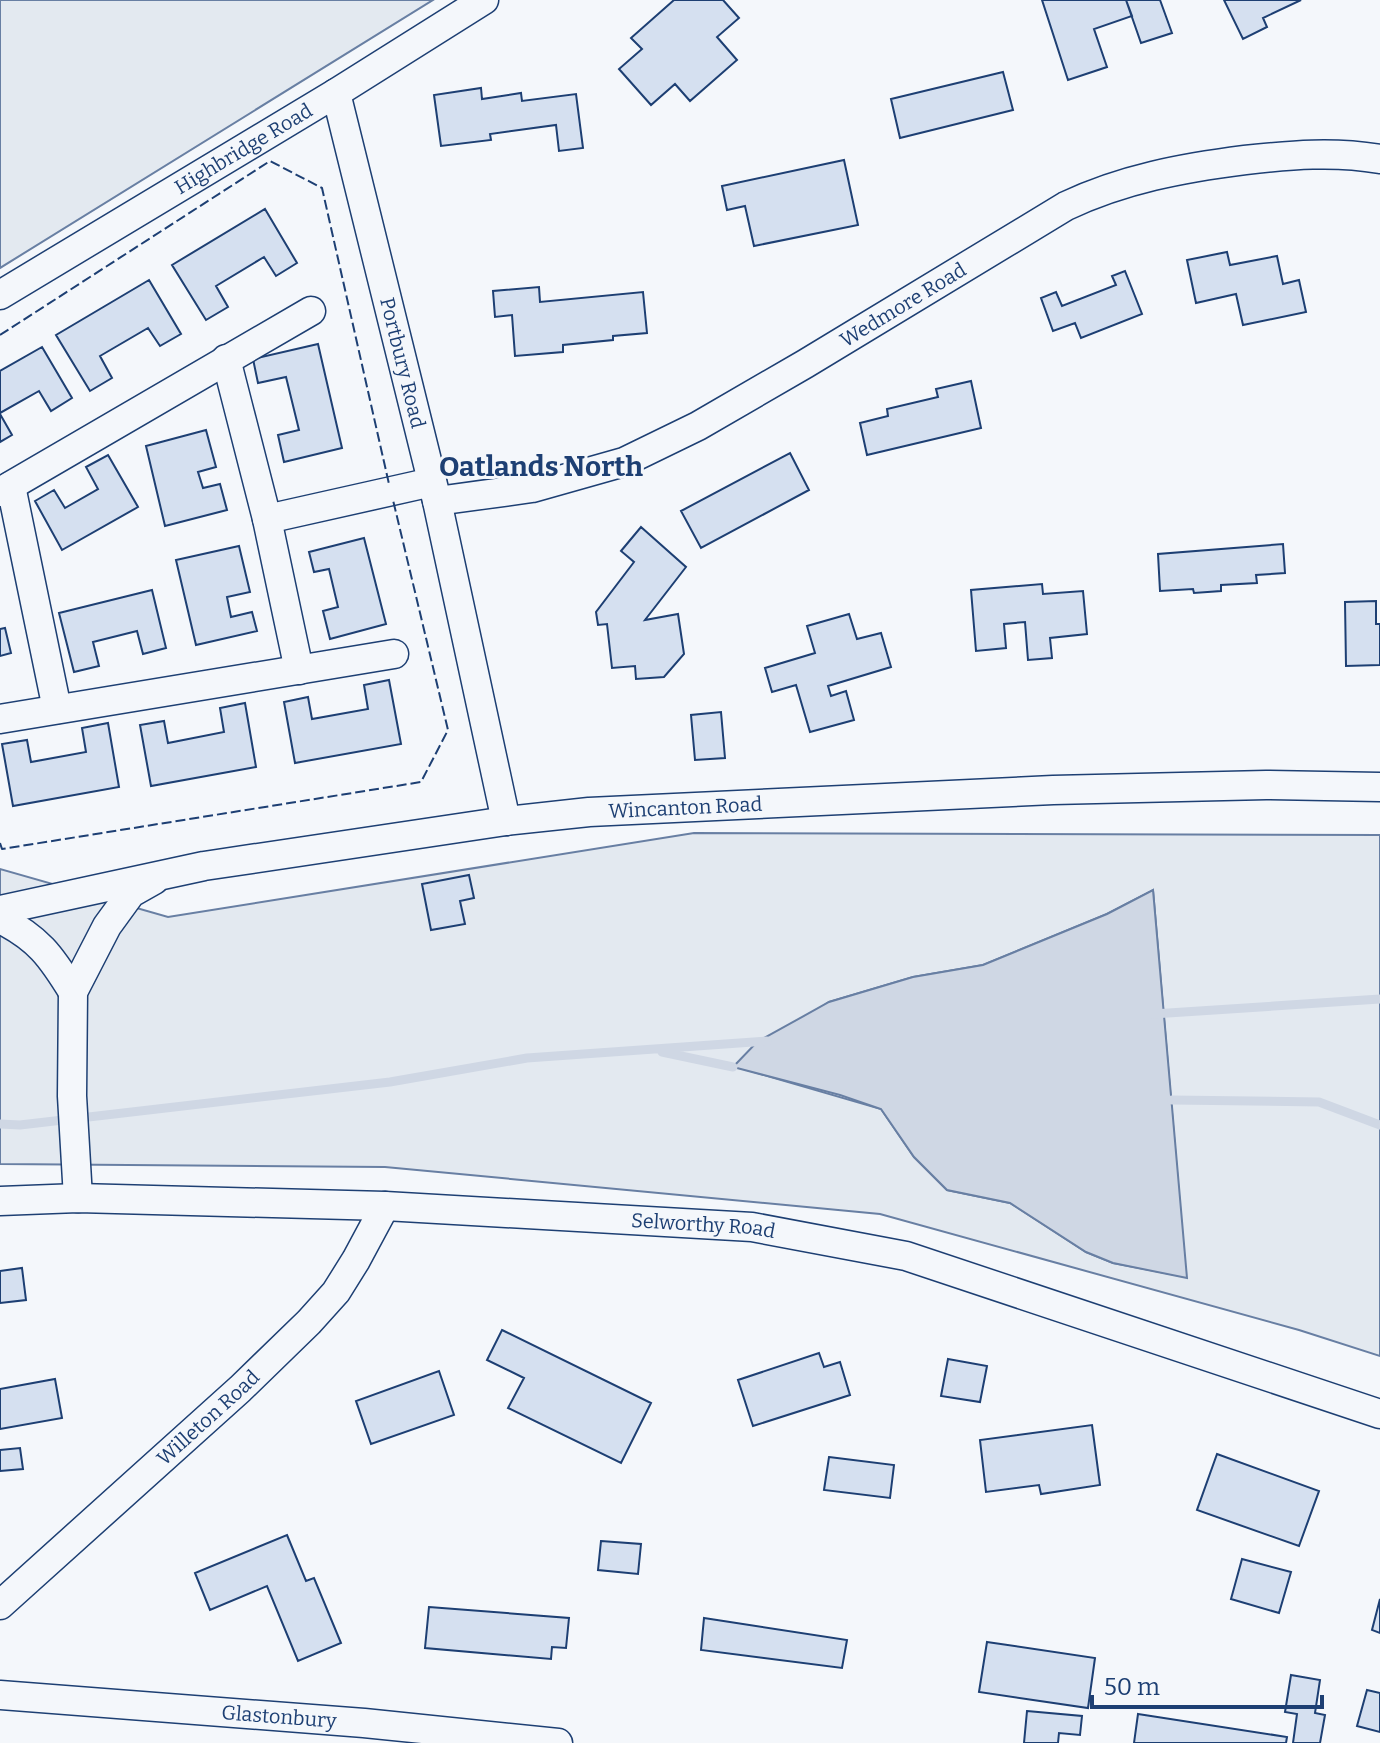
<svg xmlns="http://www.w3.org/2000/svg" width="1380" height="1743" font-family="Bitter,serif">
	<rect width="100%" height="100%" fill="#f4f7fb"/>
	<path fill="#e3e9f0" stroke="#687fa3" stroke-width="2" fill-rule="evenodd" d="M0 0H433L0 268Z
		M694 833 1380 835V1356L1299 1330 880 1214 385 1167 0 1164V869L168 917ZM1153 890 1186 1277 1113 1263 1086 1252 1010 1203 947 1190 914 1157 881 1109 733 1066 829 1002 913 977 983 965 1107 914Z"/>
	<path fill="#cfd7e4" stroke="#687fa3" stroke-width="2" d="M1153 890 1187 1278 1113 1263 1086 1252 1010 1203 947 1190 914 1157 881 1109 840 1095 733 1067 757 1042 829 1002 913 977 983 965 1107 914Z"/>
	<g fill="none" stroke-linecap="round" stroke-linejoin="round">
		<path stroke="#cfd7e4" stroke-width="9" d="M1153 1014 1380 999
			M662 1052 733 1067
			M1172 1100 1319 1102 1380 1125
			M0 1124 20 1125 390 1082 527 1058 767 1041"/>
	</g>
	<path fill="#d5e0f0" stroke="#1d3f73" stroke-width="2" d="M674 0H723L739 18 717 37 737 60 690 101 675 84 651 105 619 69 642 49 631 38Z
		M1042 0H1126L1132 16 1094 29 1107 67 1068 80Z
		M1126 0H1160L1172 33 1141 43Z
		M1224 0H1301L1263 18 1267 27 1243 39Z
		M1003 72 1013 110 900 138 891 99Z
		M481 88 482 99 521 93 522 101 576 94 583 148 559 151 556 125 490 134 491 140 441 146 434 95Z
		M844 160 858 225 754 246 745 206 727 210 722 186Z
		M265 209 297 263 276 276 264 257 216 286 228 307 206 320 172 265Z
		M1227 252 1230 265 1277 256 1283 284 1299 280 1306 312 1243 325 1236 294 1196 303 1187 260Z
		M1125 271 1142 314 1081 338 1075 323 1053 331 1041 298 1056 292 1062 306 1116 285 1112 276Z
		M149 280 181 334 160 346 148 328 100 356 112 378 90 391 56 335Z
		M539 287 540 302 643 292 647 333 613 336V340L563 345V352L515 356 512 315 495 317 493 291Z
		M318 344 342 448 284 462 278 435 299 430 286 377 258 383 253 359Z
		M42 347 72 398 51 411 39 391 0 413V371Z
		M971 381 981 428 867 455 860 423 888 416 887 409 938 397 936 389Z
		M0 414 12 435 0 442Z
		M206 430 216 467 198 472 203 488 220 484 227 510 165 526 146 446Z
		M790 453 809 490 701 548 681 511Z
		M108 455 138 507 62 550 35 501 54 490 65 508 98 489 86 467Z
		M641 527 686 567 645 620 678 614 684 654 664 677 636 679 635 666 612 668 607 624 598 625 596 612 634 562 621 551Z
		M364 538 386 624 330 639 323 611 338 607 329 569 314 572 309 552Z
		M1283 544 1285 573 1256 575 1257 583 1221 585V591L1194 593 1193 589 1160 591 1158 554Z
		M239 546 250 592 227 597 231 617 252 612 257 631 196 645 176 560Z
		M1042 584 1043 594 1083 591 1087 634 1050 638 1052 658 1028 660 1025 622 1004 624 1006 648 976 651 971 590Z
		M152 590 166 648 143 654 137 631 93 642 99 666 74 672 59 613Z
		M1376 601V624H1380V665L1346 666 1345 602Z
		M849 614 857 639 881 633 891 667 828 686 831 696 846 691 854 720 810 732 796 685 772 692 765 668 815 653 807 626Z
		M5 628 11 653 0 656V629Z
		M389 680 401 744 295 763 284 702 308 697 312 719 368 709 364 685Z
		M245 703 256 767 151 786 140 725 164 721 168 743 224 732 220 708Z
		M721 712 725 758 695 760 691 715Z
		M108 723 119 787 13 806 2 744 27 740 31 762 86 752 82 728Z
		M469 875 474 898 460 901 465 924 431 930 422 884Z
		M22 1268 26 1300 0 1303V1271Z
		M502 1330 651 1403 621 1463 508 1408 524 1378 487 1360Z
		M819 1353 824 1367 840 1362 850 1395 753 1426 738 1380Z
		M948 1359 987 1366 980 1402 941 1396Z
		M439 1371 454 1415 371 1444 356 1401Z
		M55 1379 62 1418 0 1429V1389Z
		M1092 1425 1100 1485 1041 1494 1039 1485 986 1492 980 1440Z
		M20 1448 23 1469 0 1471V1450Z
		M1217 1454 1319 1491 1299 1546 1197 1510Z
		M829 1457 894 1465 890 1498 824 1490Z
		M287 1535 306 1581 314 1578 341 1643 298 1661 267 1586 210 1610 195 1573Z
		M601 1541 641 1544 638 1574 598 1570Z
		M1242 1559 1291 1572 1279 1613 1231 1599Z
		M1380 1599V1633L1372 1630Z
		M429 1607 569 1618 566 1648 552 1647 551 1659 425 1648Z
		M704 1618 847 1640 842 1668 701 1650Z
		M987 1642 1095 1658 1088 1708 979 1692Z
		M1291 1675 1320 1680 1315 1713 1325 1715 1320 1743H1293L1297 1714 1285 1712Z
		M1367 1690 1380 1693V1732L1357 1726Z
		M1027 1711 1082 1716 1080 1735 1059 1733 1058 1743H1024Z
		M1138 1714 1287 1737 1286 1743H1134Z"/>
	<g fill="none" stroke-linecap="round" stroke-linejoin="round">
		<g stroke="#1d3f73" stroke-width="31">
			<g id="minor">
				<path id="s1" d="M336 93 437 501 506 821"/>
				<path id="s2" d="M0 295 336 93 484 0"/>
				<path d="M226 359 267 519 299 670"/>
				<path d="M11 486 57 709"/>
				<path d="M0 492 311 311"/>
				<path id="s3" d="M437 501 532 488 624 462 698 426 805 364 1066 206C1123 179 1182 168 1245 160 1291 155 1334 151 1380 159"/>
				<path d="M267 519 432 482"/>
				<path d="M0 719 394 654"/>
				<path id="s4" d="M0 910 204 866 506 821 589 812 1053 790 1266 785 1380 787"/>
				<path d="M0 919C38 938 51 956 73 992"/>
				<path d="M78 1198 72 1096 73 992 107 926 131 893 154 880"/>
				<path id="s5" d="M0 1201 78 1198 385 1206 752 1227 906 1256 1380 1414"/>
				<path id="s6" d="M0 1605 240 1389 309 1322 336 1292 356 1260 385 1206"/>
				<path id="s7" d="M0 1695 364 1723 558 1743"/>
			</g>
		</g>
		<use href="#minor" stroke="#f4f7fb" stroke-width="28"/>
		<path stroke="#1d3f73" stroke-width="2" stroke-dasharray="10 4" stroke-linecap="butt" d="M0 335 270 161 322 188 389 484
			M0 843 2 849 421 782 448 730 393 500"/>
	</g>
	<g text-anchor="middle" dominant-baseline="central" stroke-width="6" stroke-linejoin="round" paint-order="stroke">
		<g font-size="20" fill="#1d3f73" stroke="#f4f7fb">
			<text stroke="none"><textPath href="#s2" startOffset="284">Highbridge Road</textPath></text>
			<text stroke="none"><textPath href="#s3" startOffset="512">Wedmore Road</textPath></text>
			<text stroke="none"><textPath href="#s1" startOffset="278">Portbury Road</textPath></text>
			<text stroke="none"><textPath href="#s4" startOffset="694">Wincanton Road</textPath></text>
			<text stroke="none"><textPath href="#s5" startOffset="704">Selworthy Road</textPath></text>
			<text stroke="none"><textPath href="#s6" startOffset="280">Willeton Road</textPath></text>
			<text stroke="none"><textPath href="#s7" startOffset="280">Glastonbury</textPath></text>
		</g>
		<g font-size="28" font-weight="bold" fill="#1d3f73" stroke="#f4f7fb">
			<text x="541" y="466">Oatlands North</text>
		</g>
	</g>
	<path d="M1092 1695v12h230v-12" fill="none" stroke="#1d3f73" stroke-width="4"/>
	<text x="1104" y="1695" font-size="24" fill="#1d3f73" stroke="#f4f7fb" stroke-width="6" paint-order="stroke">50 m</text>
</svg>
